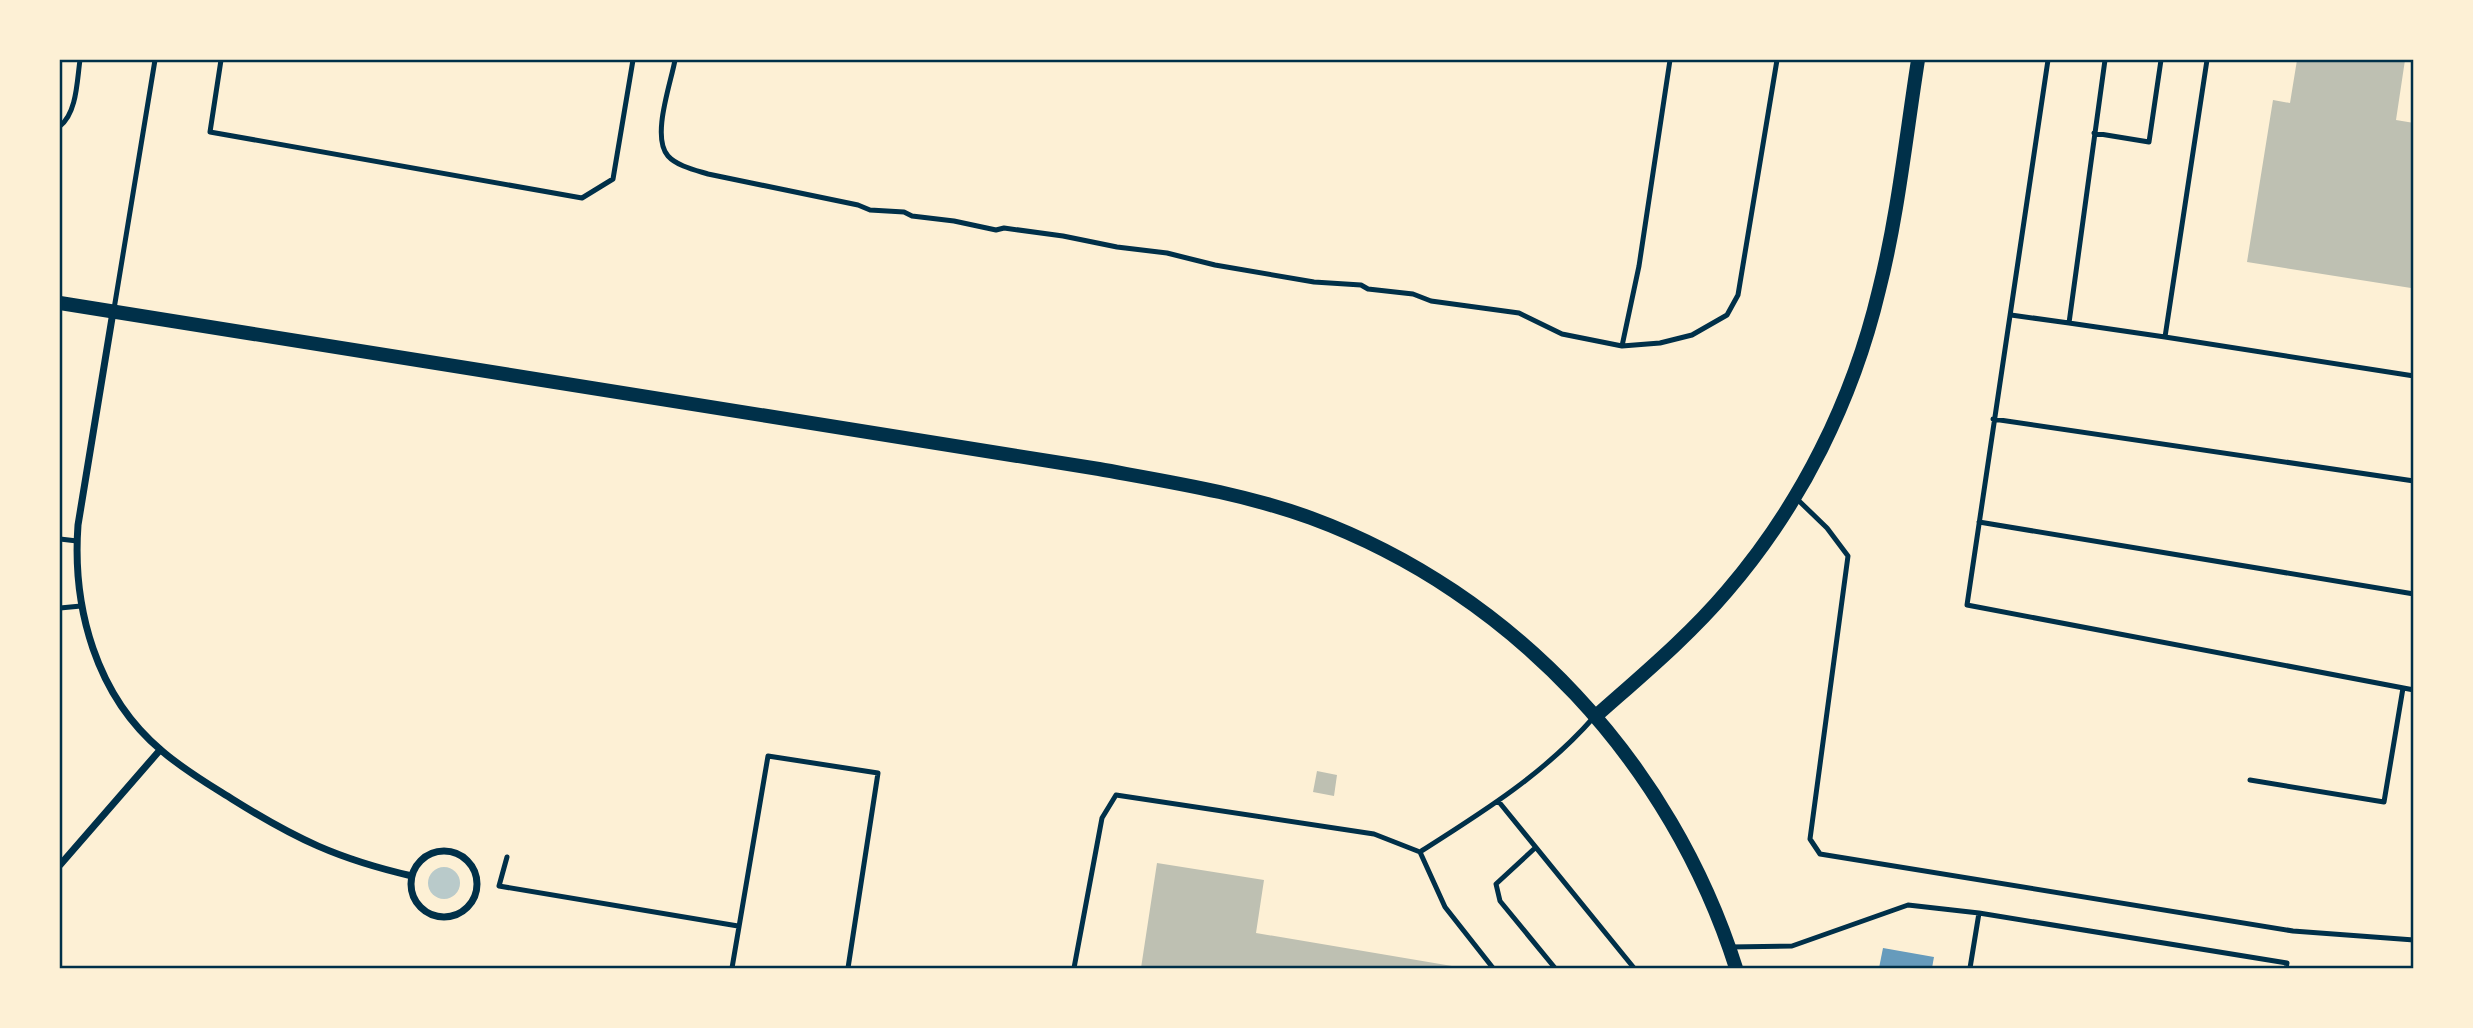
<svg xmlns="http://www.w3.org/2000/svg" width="2473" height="1028" font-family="Lato,sans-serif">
	<rect width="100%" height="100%" fill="#fdf0d5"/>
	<path fill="#b9caca" d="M428 883a16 16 0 1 1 32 0a16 16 0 1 1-32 0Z"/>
	<path fill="#669bbc" d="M1883 948 1934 957 1932 968H1879Z"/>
	<path fill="#bec0b2" d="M2297 60H2405L2396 120 2414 123V275L2411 288 2247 262 2273 100 2290 103Z
		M1317 771 1337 775 1334 796 1313 792Z
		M1157 863 1264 880 1256 933 1452 966 1451 968H1141Z"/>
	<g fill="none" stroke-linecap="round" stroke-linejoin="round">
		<path stroke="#003049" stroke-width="5" d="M221 60 210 132 582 198 613 179 633 60
			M675 60C671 83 651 137 668 156 677 166 695 170 708 174L858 205 870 210 904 212 912 216 954 221 996 230 1004 228 1063 236 1117 247 1167 253 1215 265 1314 282 1361 285 1368 289 1413 294 1431 301 1519 313 1562 334 1622 346 1660 343 1692 335 1727 315 1738 295 1777 60
			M2048 60 1967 605 2414 690
			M60 126C77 113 77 80 80 60
			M2094 133 2149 142 2161 60
			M114 309 155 60
			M2011 315 2069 323 2105 60
			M2069 323 2165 337 2207 60
			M2165 337 2414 376
			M1622 346 1639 266 1670 60
			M1993 419 2414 481
			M1797 499 1827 528 1848 556 1810 839 1820 854 2293 931 2414 940
			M1979 522 2414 594
			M60 539 77 541
			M60 608 81 606
			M2250 780 2384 802 2403 688
			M1499 802 1634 968
			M1535 848 1496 884 1500 901 1555 968
			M1420 852C1483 812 1544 774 1594 717
			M507 857 499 886 738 926
			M1979 913 2287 963 2286 968
			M1730 947 1792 946 1908 905 1979 913 1970 968
			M732 968 768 756 878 773 848 968
			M1074 968 1102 818 1116 795 1374 834 1420 852 1445 907 1493 968"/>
		<path stroke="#003049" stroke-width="7" d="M113 312 78 525C72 608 96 696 162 751 184 770 208 784 232 799 296 839 338 859 412 876
			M411 884a33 33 0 1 1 66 0a33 33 0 1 1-66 0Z
			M60 865 160 750"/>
		<path stroke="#003049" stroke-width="14" d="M60 303 1099 469C1170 482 1242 493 1311 518 1514 593 1671 763 1736 968
			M1596 716C1641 676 1688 637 1727 591 1801 505 1853 400 1879 290 1898 215 1906 136 1918 60"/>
	</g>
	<rect width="2473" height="1028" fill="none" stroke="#fdf0d5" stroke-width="122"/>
	<rect x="61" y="61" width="2351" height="906" fill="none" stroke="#003049" stroke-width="2.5"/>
</svg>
